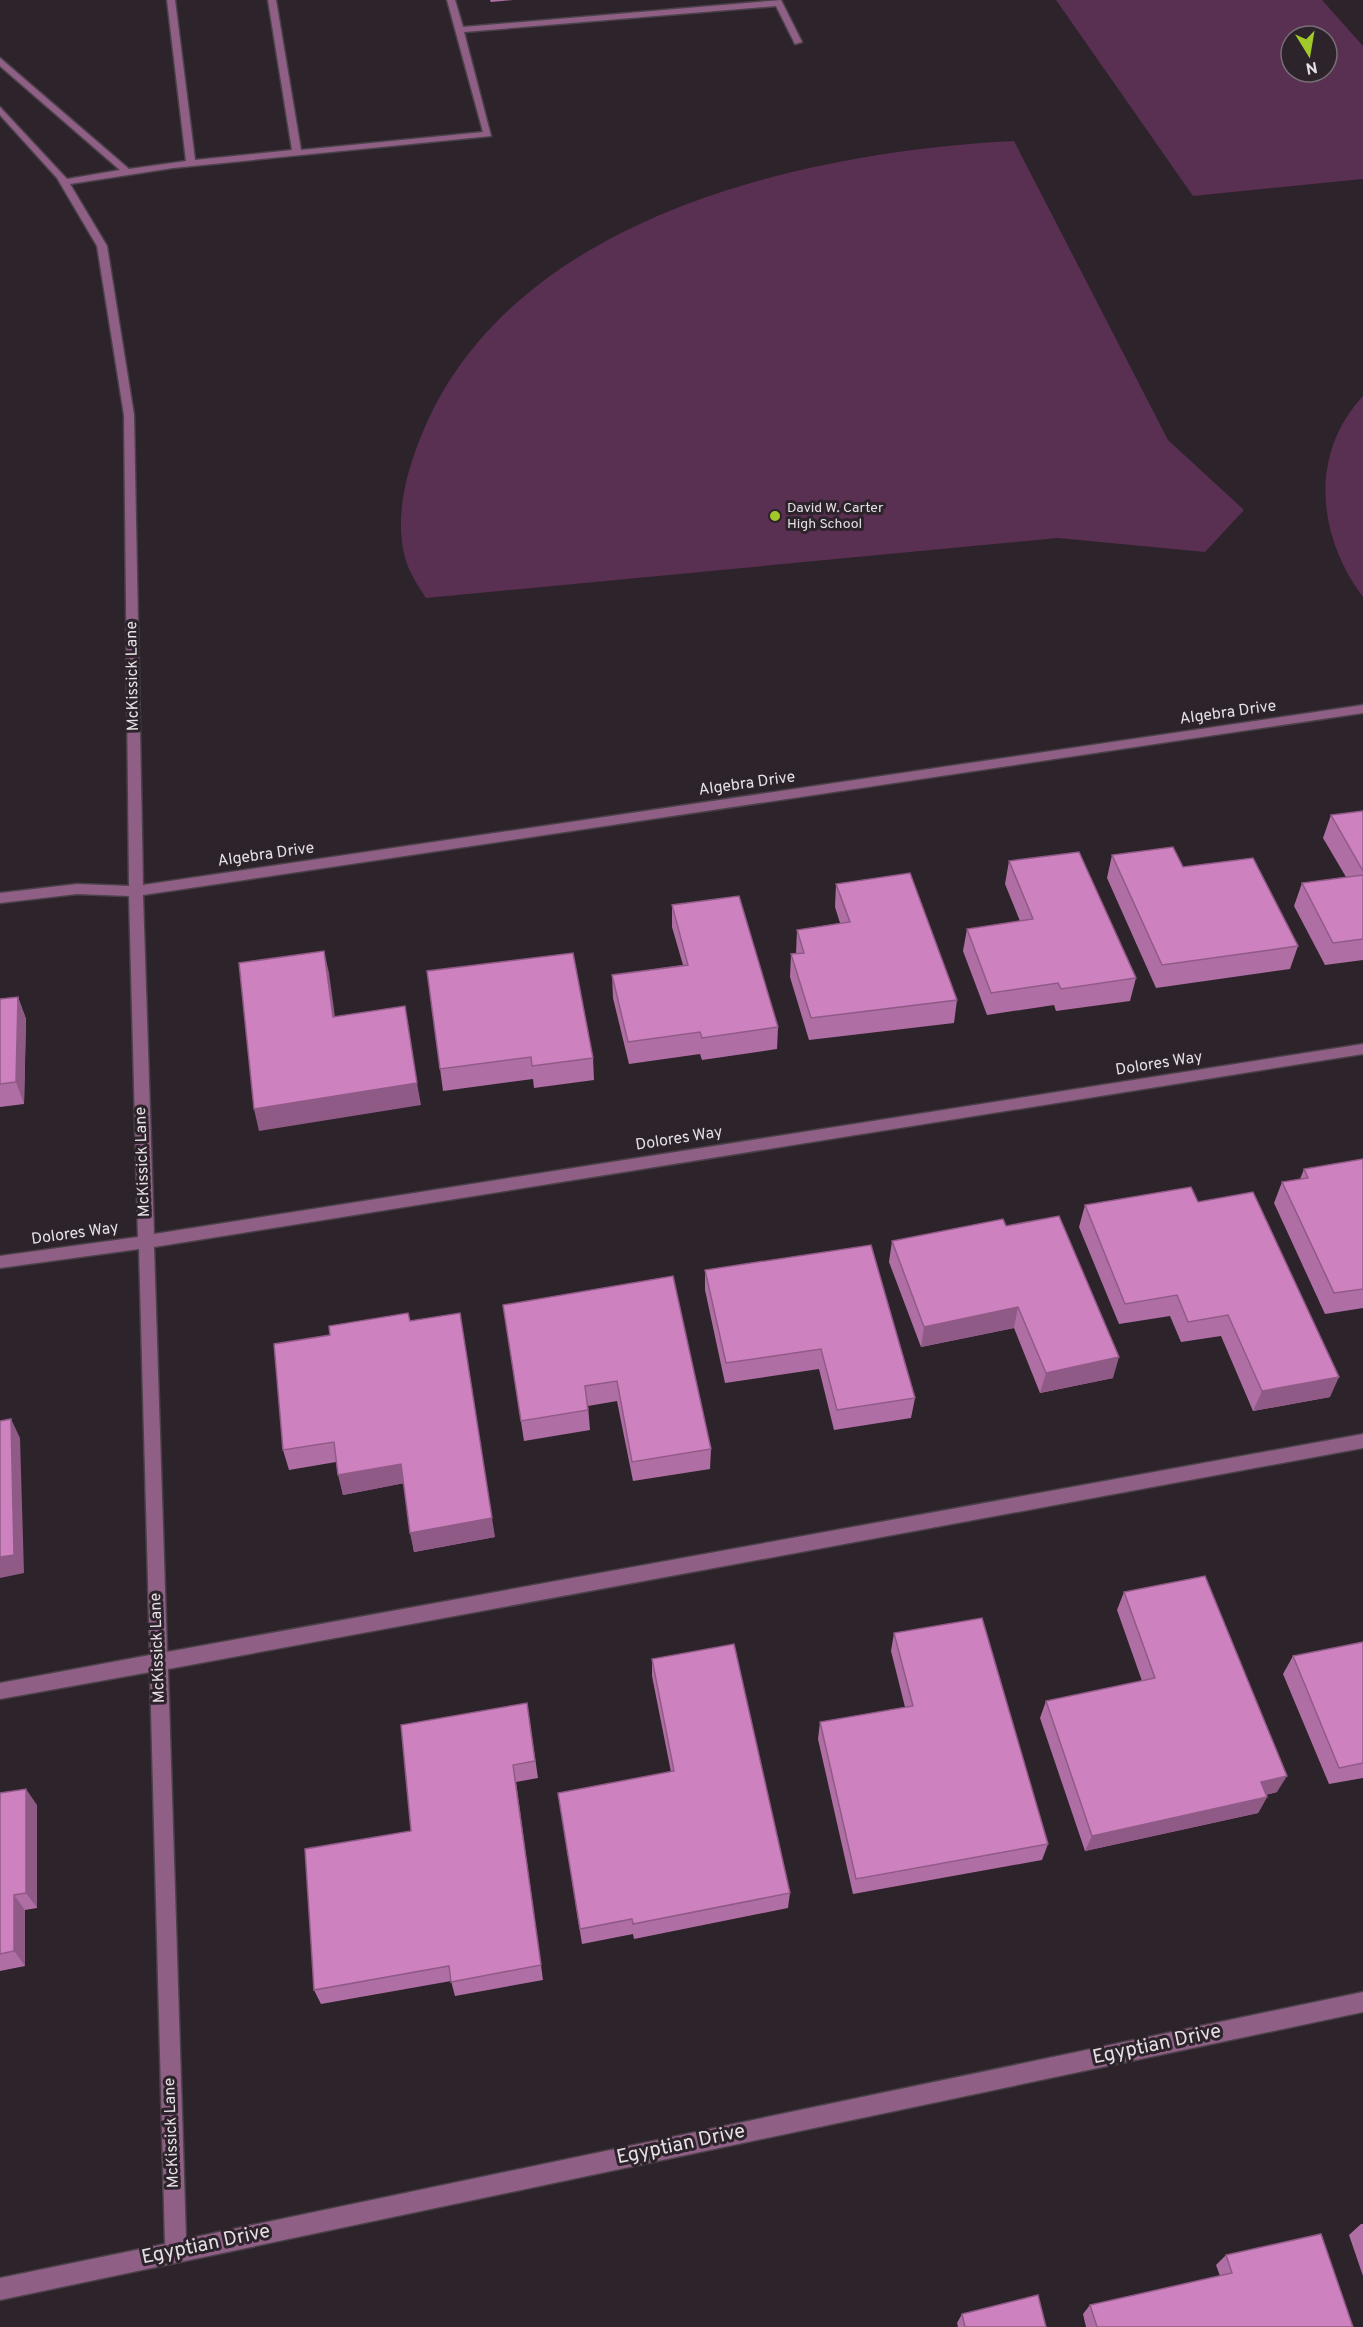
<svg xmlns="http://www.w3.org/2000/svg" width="1363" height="2327" font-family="Overpass,sans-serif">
	<rect width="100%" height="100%" fill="#2d232b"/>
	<path fill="#592f52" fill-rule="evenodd" d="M1056 0H1322L1363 46V179L1193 196ZM1291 36H1327V72H1291Z
		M1014 141 1168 440 1244 510 1205 552 1058 538 426 598C420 589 414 580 410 571 391 529 405 474 422 434 511 216 803 152 1014 141Z
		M1363 396V597C1317 536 1309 454 1363 396Z"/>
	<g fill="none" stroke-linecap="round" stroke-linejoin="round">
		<g stroke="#4b4149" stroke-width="3">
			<path id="minor" d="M167 0H175L195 160 292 150 268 0H276L301 150 483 132 447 0H455L463 27 781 0 802 42 795 44 776 6 464 32 491 136 173 168 70 184 107 246 134 415 143 885 1363 705V713L143 895 154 1234 1363 1044V1054L154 1247 167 1652 1363 1434V1448L168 1669 186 2239 1363 1992V2012L0 2300V2278L165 2244 150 1672 0 1699V1683L150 1655 139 1249 0 1268V1256L138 1237 129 896 77 894 0 903V893L77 884 129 886 124 415 97 246 57 178 0 115V107L67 179 120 170 0 66V58L129 169 186 161Z"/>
		</g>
		<use href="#minor" fill="#8f5f86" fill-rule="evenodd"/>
	</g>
	<path fill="#b06fa4" d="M490 0H513L491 2Z
		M1363 811V960L1325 965 1294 906 1302 883 1346 877 1323 838 1331 815Z
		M1112 855 1183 867 1298 946 1290 969 1156 988 1107 878Z
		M1009 861 1136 978 1130 1001 1056 1011 1054 1005 987 1015 963 951 967 929 1020 921 1005 884Z
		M836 884 957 1000 954 1023 809 1040 790 977 791 954H796L797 930 840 923 835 907Z
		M672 905 778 1027 777 1049 702 1060 700 1054 629 1064 613 998 612 975 683 965 672 927Z
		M427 971 593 1058 594 1080 534 1088 533 1079 443 1091Z
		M18 997 26 1019 24 1104 0 1107V999Z
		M1363 1159V1308L1325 1314 1274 1203 1282 1182 1300 1179 1304 1169Z
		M1198 1202 1330 1397 1253 1411 1221 1336 1181 1342 1170 1316 1119 1324 1079 1227 1085 1205Z
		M1006 1226 1113 1378 1040 1393 1014 1328 921 1347 889 1262 892 1241Z
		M705 1270 915 1398 911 1418 834 1430 819 1369 725 1383 705 1290Z
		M673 1276 711 1449 710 1469 633 1481 617 1401 588 1406 590 1430 524 1441 503 1305Z
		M410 1321 495 1537 414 1552 404 1483 343 1495 336 1462 289 1470 283 1450Z
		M1124 1592 1277 1792 1266 1795 1267 1797 1258 1813 1085 1851 1040 1718 1046 1701 1142 1681 1117 1610Z
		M894 1633 1048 1844 1042 1860 853 1894 818 1739 820 1722 905 1707 891 1651Z
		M1363 1642V1778L1329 1784 1283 1674 1293 1656Z
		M652 1659 790 1893 788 1908 634 1939 633 1934 582 1944 558 1793 671 1772 652 1676Z
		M527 1703 538 1778 516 1782 543 1980 455 1996 451 1981 321 2004 314 1990 411 1831Z
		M0 1793 37 1805V1908L25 1910V1966L0 1971Z
		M1361 2224H1363V2276L1349 2235Z
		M1226 2255 1353 2327H1086L1083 2314 1090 2305 1220 2276 1216 2265Z
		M962 2314 1046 2327H958L957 2323Z"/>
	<path fill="#905a86" d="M324 951 329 973 338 1039 333 1017Z
		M18 997 26 1019 24 1104 16 1082Z
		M417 1083 421 1105 259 1131 254 1109Z
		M1018 1307 1014 1328 921 1347 924 1327Z
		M1119 1357 1113 1378 1040 1393 1046 1373Z
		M1339 1377 1330 1397 1253 1411 1262 1391Z
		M11 1419 20 1438 24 1573 0 1578V1557Z
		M401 1464 405 1483 343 1495 338 1475Z
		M492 1518 495 1537 414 1552 410 1533Z
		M1287 1776 1277 1792 1251 1798 1261 1782Z
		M26 1789 37 1805V1908L26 1893Z
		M1267 1797 1258 1813 1085 1851 1092 1836Z
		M14 1895 25 1910V1966L14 1951Z"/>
	<path fill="#cd81bf" stroke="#905a86" stroke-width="1.5" d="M1363 811V871L1331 815Z
		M1173 847 1183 867 1253 858 1298 946 1162 965 1112 855Z
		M1079 852 1136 978 1061 989 1058 983 991 993 967 929 1033 919 1009 861Z
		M910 873 957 1000 811 1018 791 954 804 953 797 930 850 922 836 884Z
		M1363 875V939L1333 943 1302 883Z
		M739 896 778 1027 702 1038 700 1032 628 1042 612 975 688 965 672 905Z
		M324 951 333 1017 405 1006 417 1083 254 1109 239 963Z
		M573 953 593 1058 532 1066 531 1057 440 1069 427 971Z
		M18 997 16 1082 0 1084V999Z
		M1363 1159V1289L1334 1293 1282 1182 1308 1178 1304 1169Z
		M1191 1187 1198 1202 1253 1192 1339 1377 1262 1391 1228 1315 1188 1322 1177 1295 1125 1304 1085 1205Z
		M1059 1216 1119 1357 1046 1373 1018 1307 924 1327 892 1241 1003 1219 1006 1226Z
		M871 1245 915 1398 837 1410 821 1349 726 1363 705 1270Z
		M673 1276 711 1449 632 1462 617 1381 585 1386 588 1410 521 1421 503 1305Z
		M408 1313 410 1321 460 1313 492 1518 410 1533 401 1464 338 1475 334 1442 283 1450 274 1344 330 1335 329 1326Z
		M11 1419 14 1555 0 1557V1421Z
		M1205 1576 1287 1776 1261 1782 1267 1797 1092 1836 1046 1701 1155 1678 1124 1592Z
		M982 1618 1048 1844 856 1879 820 1722 913 1706 894 1633Z
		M1363 1642V1763L1339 1768 1293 1656Z
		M734 1644 790 1893 633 1924 632 1919 580 1929 558 1793 674 1771 652 1659Z
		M527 1703 535 1761 513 1765 541 1965 451 1982 449 1966 314 1990 305 1849 411 1831 401 1725Z
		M26 1789V1893L14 1895V1951L0 1954V1793Z
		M1321 2234 1353 2327H1097L1090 2305 1232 2273 1226 2255Z
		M1038 2295 1046 2327H965L962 2314Z"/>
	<circle fill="#a1c92a" stroke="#2d232b" stroke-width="2" cx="775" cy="516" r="6"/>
	<g text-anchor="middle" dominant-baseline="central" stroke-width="6" stroke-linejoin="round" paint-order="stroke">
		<g font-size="14" fill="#e6e0e5" stroke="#2d232b" text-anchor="start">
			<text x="787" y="508">David W. Carter<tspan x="787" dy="16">High School</tspan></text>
		</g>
		<g font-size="16" fill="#e6e0e5" stroke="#2d232b">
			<text transform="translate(133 676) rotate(-91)">McKissick Lane</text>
			<text transform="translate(1228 713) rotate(-8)">Algebra Drive</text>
			<text transform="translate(747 784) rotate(-8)">Algebra Drive</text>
			<text transform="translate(266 855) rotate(-8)">Algebra Drive</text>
			<text transform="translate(1159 1064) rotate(-9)">Dolores Way</text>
			<text transform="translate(679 1139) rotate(-9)">Dolores Way</text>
			<text transform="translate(143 1162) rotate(-92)">McKissick Lane</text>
			<text transform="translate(75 1234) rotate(-8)">Dolores Way</text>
			<text transform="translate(158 1648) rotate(-92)">McKissick Lane</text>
			<text transform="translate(172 2133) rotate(-92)">McKissick Lane</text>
		</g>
		<g font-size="20" fill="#e6e0e5" stroke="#2d232b">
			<text transform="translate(1157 2045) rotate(-12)">Egyptian Drive</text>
			<text transform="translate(681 2145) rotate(-12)">Egyptian Drive</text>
			<text transform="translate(206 2245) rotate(-12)">Egyptian Drive</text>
		</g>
	</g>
	<g transform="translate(1309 54) rotate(169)"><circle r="28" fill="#2d232b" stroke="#776f75" stroke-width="1.5"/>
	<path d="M0-4.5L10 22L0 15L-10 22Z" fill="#a1c92a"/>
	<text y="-9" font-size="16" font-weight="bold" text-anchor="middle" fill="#e6e0e5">N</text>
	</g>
</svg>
